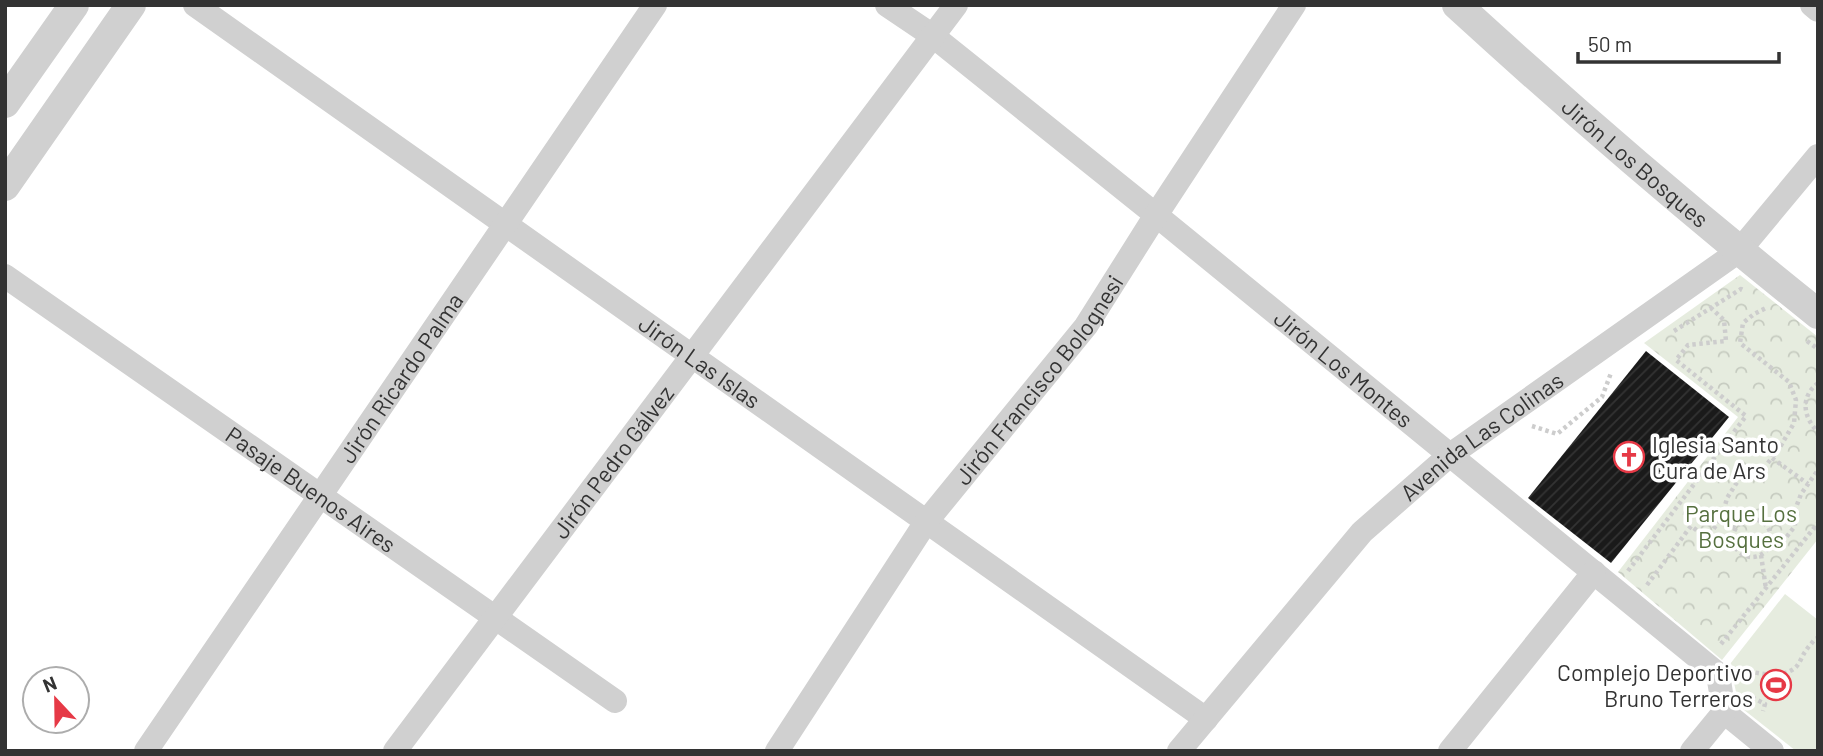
<svg xmlns="http://www.w3.org/2000/svg" width="1823" height="756" font-family="Barlow,sans-serif">
	<defs>
		<pattern id="park-crowns" width="20" height="18" patternUnits="userSpaceOnUse" patternTransform="scale(1.75)"><rect width="20" height="18" fill="#e6ecdf"/><path d="M2 6a3 3 0 1 1 6 0M12 15a3 3 0 1 1 6 0" fill="none" stroke="#c6cbc0"/></pattern>
		<pattern id="building-hatch" width="6" height="6" patternUnits="userSpaceOnUse" patternTransform="scale(1.75)"><rect width="6" height="6" fill="#1a1a1a"/><path d="M-1 1l2-2M0 6l6-6M5 7l2-2" fill="none" stroke="#333"/></pattern>
	</defs>
	<rect width="100%" height="100%" fill="#fff"/>
	<path fill="#e6ecdf" d="M1785 594 1818 620V751H1796L1739 706 1730 664Z"/>
	<path fill="url(#park-crowns)" d="M1740 275 1818 337V539L1722 660 1618 572 1738 417 1644 343Z"/>
	<path fill="url(#building-hatch)" d="M1646 351 1729 417 1611 563 1528 498Z"/>
	<g fill="none" stroke-linecap="round" stroke-linejoin="round">
		<path stroke="#cdcdcd" stroke-width="4.5" stroke-dasharray="3.5 3.5" stroke-linecap="butt" d="M1674 331 1741 289 1743 290
			M1807 341 1818 349
			M1818 383C1800 397 1803 417 1818 432
			M1532 426 1557 434 1602 397 1611 373
			M1772 458 1808 484
			M1722 517 1735 528
			M1733 538a19 19 0 1 1 38 0a19 19 0 1 1-38 0Z
			M1770 547 1780 545 1795 526V510L1801 494 1818 470
			M1761 555 1766 589
			M1628 571 1746 416 1676 360 1688 345 1726 341 1724 320 1711 308
			M1647 585 1691 526 1707 538 1722 517 1727 498 1741 476 1763 469 1779 449 1794 423 1796 400 1789 382 1740 343 1743 323 1754 314 1766 308
			M1721 644 1818 523
			M1742 669C1757 674 1783 679 1796 667 1800 663 1802 656 1805 652 1808 647 1812 643 1815 639L1818 638
			M1746 696 1748 695 1765 704 1763 711"/>
		<g stroke="#d0d0d0" stroke-width="24">
			<path id="s1" d="M195 5 1206 719"/>
			<path id="s2" d="M887 5 933 36 1156 215 1718 674 1724 712 1772 751"/>
			<path d="M1812 5 1818 10"/>
			<path id="s3" d="M5 276 615 701"/>
			<path id="s4" d="M146 751 655 5"/>
			<path id="s5" d="M395 751 956 5"/>
			<path id="s6" d="M777 751 926 522 1086 326 1156 215 1294 5"/>
			<path id="s7" d="M1179 751 1362 532 1450 455 1739 251 1818 156"/>
			<path d="M1450 751 1594 572"/>
			<path d="M1692 751 1724 712"/>
		</g>
		<g stroke="#d0d0d0" stroke-width="30">
			<path id="s8" d="M1457 5C1574 112 1694 215 1818 314"/>
			<path d="M5 103 74 5"/>
			<path d="M5 186 131 5"/>
		</g>
	</g>
	<defs>
		<g id="church-ring" transform="scale(1.575)"><circle r="9.5" fill="#fff" stroke="#e63946" stroke-width="1.5"/><path d="M-1.2-6h2.4v3.5h3.3v2.4h-3.3V6h-2.4V-.1h-3.3v-2.4h3.3Z" fill="#e63946"/></g>
		<g id="stadium-ring" transform="scale(1.575)"><circle r="9.5" fill="#fff" stroke="#e63946" stroke-width="1.5"/><path d="M0-5a6.5 5 0 1 0 0 10a6.5 5 0 1 0 0-10ZM-3.5-1.8h7v3.6h-7Z" fill="#e63946"/></g>
	</defs>
	<g fill-rule="evenodd">
		<use href="#church-ring" x="1629" y="457"/>
		<use href="#stadium-ring" x="1776" y="685"/>
	</g>
	<g text-anchor="middle" dominant-baseline="central" stroke-width="7" stroke-linejoin="round" paint-order="stroke">
		<g font-size="23" fill="#333" stroke="#fff">
			<text stroke="none"><textPath href="#s8" startOffset="238">Jirón Los Bosques</textPath></text>
			<text stroke="none"><textPath href="#s1" startOffset="618">Jirón Las Islas</textPath></text>
			<text stroke="none"><textPath href="#s2" startOffset="584">Jirón Los Montes</textPath></text>
			<text stroke="none"><textPath href="#s4" startOffset="452">Jirón Ricardo Palma</textPath></text>
			<text stroke="none"><textPath href="#s6" startOffset="455">Jirón Francisco Bolognesi</textPath></text>
			<text stroke="none"><textPath href="#s7" startOffset="439">Avenida Las Colinas</textPath></text>
			<text stroke="none"><textPath href="#s5" startOffset="362">Jirón Pedro Gálvez</textPath></text>
			<text stroke="none"><textPath href="#s3" startOffset="373">Pasaje Buenos Aires</textPath></text>
		</g>
		<g font-size="23" fill="#333" stroke="#fff" text-anchor="start">
			<text x="1652" y="444">Iglesia Santo<tspan x="1652" dy="26">Cura de Ars</tspan></text>
			<text x="1753" y="672" text-anchor="end">Complejo Deportivo<tspan x="1753" dy="26">Bruno Terreros</tspan></text>
		</g>
		<g font-size="23" fill="#56703f" stroke="#fff">
			<text x="1741" y="513">Parque Los<tspan x="1741" dy="26">Bosques</tspan></text>
		</g>
	</g>
	<rect width="1823" height="756" fill="none" stroke="#333333" stroke-width="14"/>
	<g transform="translate(56 700) rotate(338)"><circle r="33" fill="#ffffff" stroke="#adadad" stroke-width="2"/>
	<path d="M0-5L12 26L0 18L-12 26Z" fill="#e63946"/>
	<text y="-10" font-size="19" font-weight="bold" text-anchor="middle" fill="#333333">N</text>
	</g>
	<path d="M1578 52v10h201v-10" fill="none" stroke="#333333" stroke-width="3.5"/>
	<text x="1588" y="52" font-size="21" fill="#333333" stroke="#ffffff" stroke-width="5" paint-order="stroke">50 m</text>
</svg>
